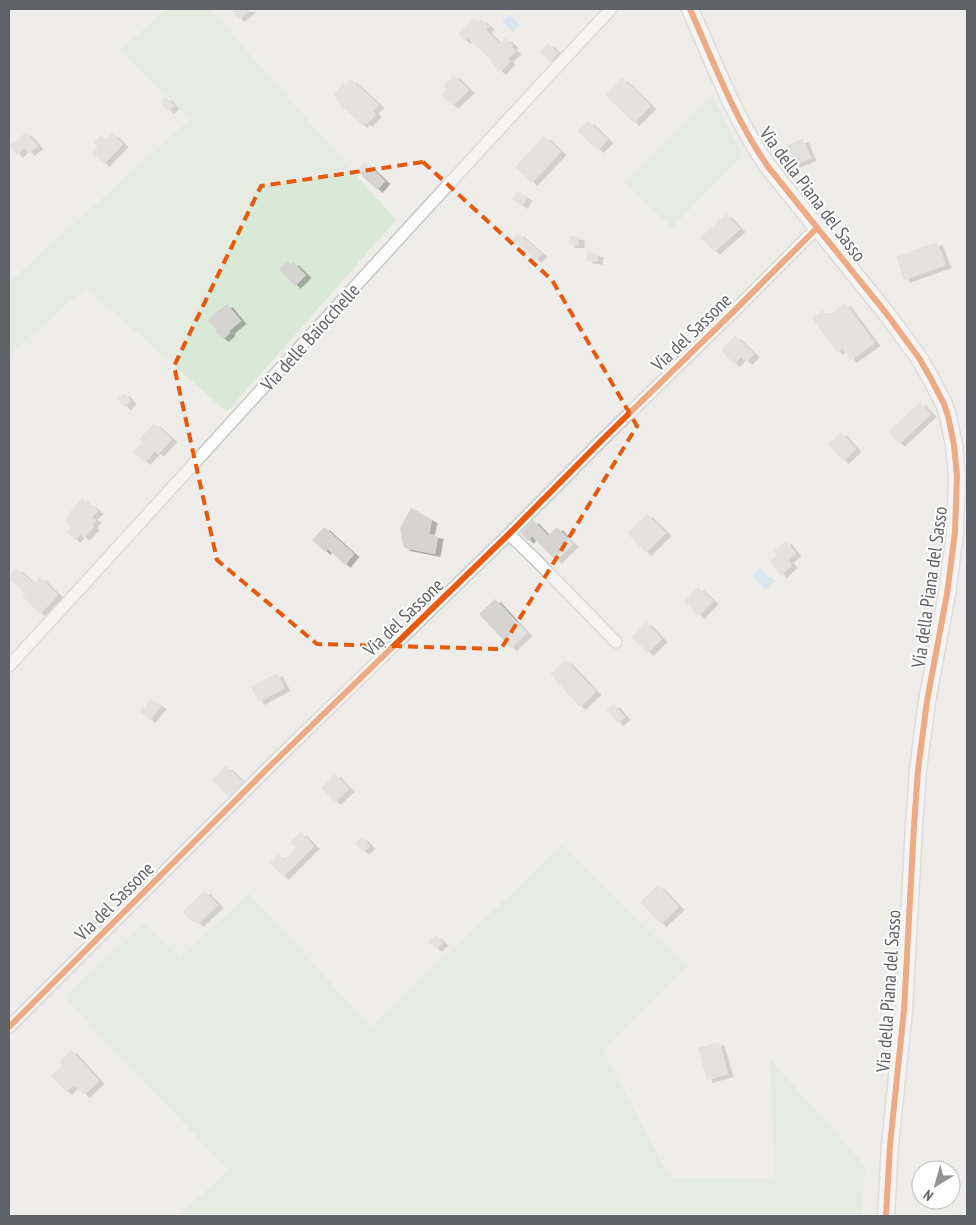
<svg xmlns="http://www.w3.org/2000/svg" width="976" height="1225" font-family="'PT Sans Narrow',sans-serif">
	<defs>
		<filter id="shadow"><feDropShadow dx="5.5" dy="3" stdDeviation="0" flood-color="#0004"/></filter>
	</defs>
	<rect width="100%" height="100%" fill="#eeedea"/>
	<path fill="#d9e9d7" d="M166 9H210L396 220 227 412 86 288 9 355V282L190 119 120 50Z
		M712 96 742 156 672 228 626 183Z
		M562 845 686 967 603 1050 670 1178 775 1179 770 1059 866 1167 861 1216H178L228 1170 64 997 144 923 180 957 249 893 371 1027Z"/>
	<path fill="#c2def4" d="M509 14 520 25 513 32 502 21Z
		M760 568 770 578 771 577 775 581 766 590 752 576Z"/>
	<path fill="#d5d4d2" filter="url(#shadow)" d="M230 9H251L239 19Z
		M474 18 478 22 481 19 489 27 486 30 500 44 506 38 513 45 511 47 516 51 508 59 510 62 500 72 491 62 492 61 468 38 465 41 458 34Z
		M548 43 558 53 550 62 540 52Z
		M454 75 469 90 453 106 441 95 447 89 443 86Z
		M622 78 651 106 634 123 605 95Z
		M351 79 379 105 373 111 376 114 367 124 364 122 362 125 335 100 337 98 333 95 344 83 346 85Z
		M166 97 174 106 168 111 160 102Z
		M588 121 608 140 598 150 577 131Z
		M26 132 38 146 29 153 25 148 17 155 10 146Z
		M112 133 123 144 104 164 92 153 98 147 93 142 101 135 106 139Z
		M544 136 561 152 532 183 515 167Z
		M803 139 811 158 794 165 787 145Z
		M365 162 385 181 377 190 357 171Z
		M518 192 527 198 522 206 512 199Z
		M726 214 740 229 714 252 701 237Z
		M518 233 542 254 536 260 512 240Z
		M569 236 579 237V245H569Z
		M937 242 946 265 904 280 896 257Z
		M588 252 598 254 597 262 586 260Z
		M287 261 291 265 293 262 306 275 295 286 279 269Z
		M845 303 875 343 851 360 842 348 837 352 812 319 823 310 828 316Z
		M227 304 241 321 229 331 230 333 223 339 215 332 217 330 207 321 215 313Z
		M735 336 754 354 747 362 741 357 734 364 721 350Z
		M124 393 131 401 125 407 118 399Z
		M920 402 931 414 899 444 888 432Z
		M154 423 172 439 158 454 155 451 145 462 133 452 142 442 139 440Z
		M841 432 856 449 843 461 828 444Z
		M82 498 88 504 89 503 98 511 92 517 96 520 92 525 94 527 84 538 80 534 75 540 67 532 71 527 65 521 70 515 68 514Z
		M411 508 432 520 429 534 438 536 435 554 404 548 400 528Z
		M647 514 666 533 646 553 627 533Z
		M533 520 548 536 557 527 573 544 556 561 532 536 528 541 521 533Z
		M324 527 354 554 345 565 328 549 325 552 312 540Z
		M786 541 796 553 788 560 792 565 781 575 770 562 777 555 774 551Z
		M16 568 34 584 40 577 58 595 40 614 22 596 25 593 9 579V577Z
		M698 587 713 601 699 616 684 601Z
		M495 599 527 633 511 648 479 614Z
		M646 622 662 639 648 653 631 637Z
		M566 660 596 692 580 707 550 674Z
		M277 673 285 688 259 702 251 687Z
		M151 699 161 706 150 720 140 712Z
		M614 704 625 717 618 723 606 710Z
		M226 766 243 782 229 797 212 780Z
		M335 774 349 789 335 802 321 788Z
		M301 832 314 846 283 877 270 863 279 854 284 860 296 848 290 842Z
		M362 837 370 846 363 852 355 843Z
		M658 885 679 907 661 924 640 902Z
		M205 891 218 905 198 924 191 917 189 919 182 912Z
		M436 935 443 943 436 949 429 941Z
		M719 1042 728 1074 707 1080 698 1048Z
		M71 1050 99 1081 84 1095 74 1085 66 1092 51 1076 63 1065 59 1062Z"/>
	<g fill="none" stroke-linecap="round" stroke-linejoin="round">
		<g stroke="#c9c9c9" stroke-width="14">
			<path id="street" d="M509 534 535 559 616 642
				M9 666C210 448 408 225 611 9
				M9 1027 270 766 509 534 603 439 734 311 817 228"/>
		</g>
		<g stroke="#cbcbcb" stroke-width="19">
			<path id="secondary" d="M690 9C714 63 735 120 769 168L886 313 919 358 930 377 944 404 948 416 954 445 957 476 955 532 947 594 927 701 918 770 914 826 904 1010 890 1145 886 1216"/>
		</g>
		<use href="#street" stroke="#fcfcfc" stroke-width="11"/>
		<use href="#secondary" stroke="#fcfcfc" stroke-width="16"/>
		<g stroke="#fff" stroke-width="9">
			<path id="cycleway" d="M690 9C714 63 735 120 769 168L886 313 919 358 930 377 944 404 948 416 954 445 957 476 955 532 947 594 927 701 918 770 914 826 904 1010 890 1145 886 1216
				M9 1027 270 766 509 534 603 439 734 311 817 228"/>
		</g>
		<use href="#cycleway" stroke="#e8590c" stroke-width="6"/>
	</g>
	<path d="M0 0H976V1225H0ZM423 162 552 280 637 426 501 649 317 644 217 560 174 366 261 186Z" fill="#eeedea" fill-opacity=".55" fill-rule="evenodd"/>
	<path fill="none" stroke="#e8590c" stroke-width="4" stroke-dasharray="10 6" stroke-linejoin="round" d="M423 162 552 280 637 426 501 649 317 644 217 560 174 366 261 186Z"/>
	<g text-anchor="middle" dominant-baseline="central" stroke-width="4" stroke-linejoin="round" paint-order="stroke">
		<g font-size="19" fill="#5f6266" stroke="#fff">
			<text transform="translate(813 194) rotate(53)">Via della Piana del Sasso</text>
			<text transform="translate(691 332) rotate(-44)">Via del Sassone</text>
			<text transform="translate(310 337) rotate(-48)">Via delle Baiocchelle</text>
			<text transform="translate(929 587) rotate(-82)">Via della Piana del Sasso</text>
			<text transform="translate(403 617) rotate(-44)">Via del Sassone</text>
			<text transform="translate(114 901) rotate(-45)">Via del Sassone</text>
			<text transform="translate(888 991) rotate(-86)">Via della Piana del Sasso</text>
		</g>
	</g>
	<rect width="976" height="1225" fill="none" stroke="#5f6266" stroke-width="20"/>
	<g transform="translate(936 1185) rotate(217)"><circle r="24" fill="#ffffff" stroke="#bfc0c2"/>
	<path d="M0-4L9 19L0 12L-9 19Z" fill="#919394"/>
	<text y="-8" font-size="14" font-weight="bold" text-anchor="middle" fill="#5f6266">N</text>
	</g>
</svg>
